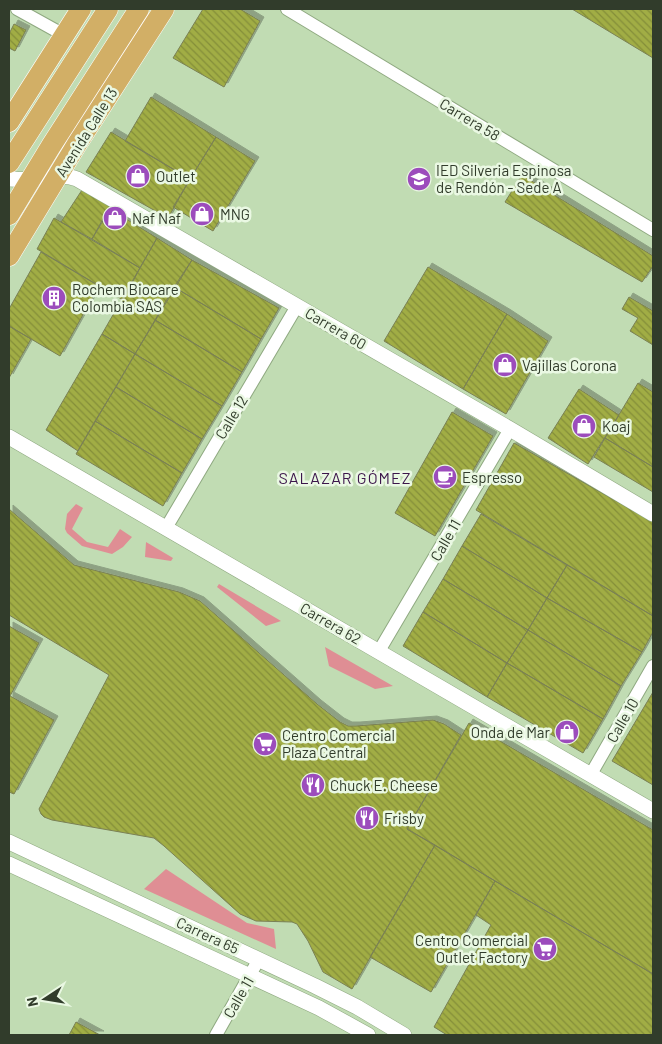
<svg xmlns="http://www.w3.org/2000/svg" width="662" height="1044" font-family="Barlow,sans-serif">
	<defs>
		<pattern id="building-back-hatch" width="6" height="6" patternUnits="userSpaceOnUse" patternTransform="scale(1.25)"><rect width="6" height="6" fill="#a1ad44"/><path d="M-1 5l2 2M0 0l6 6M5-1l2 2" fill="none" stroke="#848e39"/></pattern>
		<filter id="shadow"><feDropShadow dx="4" dy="-4" stdDeviation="0" flood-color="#0004"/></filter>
	</defs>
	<rect width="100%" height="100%" fill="#c1dcb3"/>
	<path fill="#df8e94" d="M76 504 83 508 72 529 87 542 108 547 120 529 132 537 123 547 112 554 82 546 67 533 65 529 67 514Z
		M146 542 173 558 171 561 145 557Z
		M219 584 281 621 266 626 217 587Z
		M325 647 393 686 375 689 329 666Z
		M166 869 247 923 274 929 276 949 144 889Z"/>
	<path fill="url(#building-back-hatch)" stroke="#7a8055" filter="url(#shadow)" d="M203 9H240L260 21 224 87 173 58Z
		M572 9H653V58L600 26Z
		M14 24 26 30 15 51 9 48V34Z
		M151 97 216 137 190 179 125 141Z
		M111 132 190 179 168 218 86 172Z
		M216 137 255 161 213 231 173 207Z
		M522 175 653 256V266L642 282 505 202Z
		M82 190 110 206 92 239 61 222Z
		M110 209 157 238 140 268 92 239Z
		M54 218 140 268 123 300 37 249Z
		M157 238 192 260 135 354 102 334Z
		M41 252 99 286 60 356 9 326V309Z
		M192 260 279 308 261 339 174 287Z
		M428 267 507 314 463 389 384 341Z
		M174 287 261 339 242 372 155 320Z
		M629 297 653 311V345L630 331 638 318 622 309Z
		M507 314 548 341 506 414 463 389Z
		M155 320 242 372 222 406 135 354Z
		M9 326 31 339 9 378Z
		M102 334 135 354 78 451 46 430Z
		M135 354 222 406 202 439 116 387Z
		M638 383 653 392V467L605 438Z
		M116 387 202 439 182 473 95 421Z
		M579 389 619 415 588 464 548 438Z
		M452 412 493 436 435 536 395 513Z
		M95 421 182 473 163 506 76 454Z
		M605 438 653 467V492L594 457Z
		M514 443 653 522V616L476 510Z
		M9 509 74 565 179 592 200 601 317 704 340 722 348 726H356L433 720 444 724 461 735 407 829 435 845 352 989 323 972 308 941 297 924 292 922 256 921 240 914 164 846 154 838 52 820 44 817 41 814 39 809 109 675 9 615Z
		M481 514 567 565 547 598 462 546Z
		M462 546 547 598 528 630 443 579Z
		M567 565 653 616V632L642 652 547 598Z
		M443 579 528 630 507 663 423 612Z
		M547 598 642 652 621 686 528 630Z
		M423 612 507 663 487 697 403 646Z
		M9 626 39 643 10 696 54 720 14 794 9 792Z
		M528 630 621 686 603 719 507 663Z
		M507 663 603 719 583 753 487 697Z
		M653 692V785L612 761Z
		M469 723 653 830V974L407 829Z
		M435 845 495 881 431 992 370 957Z
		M495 881 653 974V1035H447L434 1027 491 925 476 915Z
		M76 1022 100 1035H69Z"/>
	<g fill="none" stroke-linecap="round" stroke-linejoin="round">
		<g stroke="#8fa981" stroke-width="14">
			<path id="minor" d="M17 9 64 35
				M287 9 653 230
				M166 528 297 306
				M379 651 510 429
				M591 774 653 666
				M216 1035 259 959"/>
		</g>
		<g stroke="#8fa981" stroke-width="16">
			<path id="tertiary" d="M9 179C15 179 22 180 29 179 45 179 61 173 77 179L510 429 653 514
				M9 437 653 811
				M9 842 315 986 357 1007 404 1035
				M9 864 319 1008 368 1035"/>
		</g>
		<g stroke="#fff" stroke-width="21">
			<path id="primary" d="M9 122 81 9
				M9 163 108 9
				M9 215 51 146 139 9
				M9 256 77 144 164 9"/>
		</g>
		<use href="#minor" stroke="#fff" stroke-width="12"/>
		<use href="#tertiary" stroke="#fff" stroke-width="15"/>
		<use href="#primary" stroke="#d2af66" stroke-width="20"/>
	</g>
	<defs>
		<g id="shop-disc" transform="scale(1.25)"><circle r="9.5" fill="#9c4cbc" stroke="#eaf8e3"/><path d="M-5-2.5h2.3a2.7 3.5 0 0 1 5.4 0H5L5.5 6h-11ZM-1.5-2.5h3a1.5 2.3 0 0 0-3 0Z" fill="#fff"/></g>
		<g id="school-disc" transform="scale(1.25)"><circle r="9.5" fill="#9c4cbc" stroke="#eaf8e3"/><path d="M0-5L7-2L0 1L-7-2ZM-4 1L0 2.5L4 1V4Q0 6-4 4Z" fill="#fff"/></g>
		<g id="building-disc" transform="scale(1.25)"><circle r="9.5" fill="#9c4cbc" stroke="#eaf8e3"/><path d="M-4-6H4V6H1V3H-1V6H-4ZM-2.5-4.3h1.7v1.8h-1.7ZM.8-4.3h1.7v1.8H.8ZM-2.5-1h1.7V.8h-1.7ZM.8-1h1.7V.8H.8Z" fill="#fff"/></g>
		<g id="cafe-disc" transform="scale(1.25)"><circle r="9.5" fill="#9c4cbc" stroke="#eaf8e3"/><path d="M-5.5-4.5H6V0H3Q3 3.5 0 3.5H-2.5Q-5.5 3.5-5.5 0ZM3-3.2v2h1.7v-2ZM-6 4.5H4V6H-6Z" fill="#fff"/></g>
		<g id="supermarket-disc" transform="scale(1.25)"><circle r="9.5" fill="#9c4cbc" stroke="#eaf8e3"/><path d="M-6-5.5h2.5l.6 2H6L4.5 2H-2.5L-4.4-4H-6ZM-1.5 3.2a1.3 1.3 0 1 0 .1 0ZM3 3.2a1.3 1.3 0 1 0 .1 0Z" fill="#fff"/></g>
		<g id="restaurant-disc" transform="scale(1.25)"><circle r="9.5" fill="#9c4cbc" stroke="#eaf8e3"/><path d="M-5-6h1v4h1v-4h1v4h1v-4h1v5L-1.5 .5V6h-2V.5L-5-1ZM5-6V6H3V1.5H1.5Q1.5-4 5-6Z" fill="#fff"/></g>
	</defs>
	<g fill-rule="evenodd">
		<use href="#shop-disc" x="138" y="176"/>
		<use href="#school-disc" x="419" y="179"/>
		<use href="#shop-disc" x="202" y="214"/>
		<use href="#shop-disc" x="115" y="218"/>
		<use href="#building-disc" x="54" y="298"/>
		<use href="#shop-disc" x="505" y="365"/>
		<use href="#shop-disc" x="584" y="426"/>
		<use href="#cafe-disc" x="445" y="477"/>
		<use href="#shop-disc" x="567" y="732"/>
		<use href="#supermarket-disc" x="265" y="744"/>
		<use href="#restaurant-disc" x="313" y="785"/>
		<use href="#restaurant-disc" x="367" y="818"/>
		<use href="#supermarket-disc" x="545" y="949"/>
	</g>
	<g text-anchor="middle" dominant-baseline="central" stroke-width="5" stroke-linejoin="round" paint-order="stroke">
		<g font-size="15" fill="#313c2b" stroke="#eaf8e3">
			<text transform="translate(470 119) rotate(31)">Carrera 58</text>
			<text transform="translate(86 132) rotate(-58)">Avenida Calle 13</text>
			<text transform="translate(336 328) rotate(30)">Carrera 60</text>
			<text transform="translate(231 417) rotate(-59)">Calle 12</text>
			<text transform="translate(445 540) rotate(-60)">Calle 11</text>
			<text transform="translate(331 623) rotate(30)">Carrera 62</text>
			<text transform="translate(622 720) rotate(-60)">Calle 10</text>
			<text transform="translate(208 935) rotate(25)">Carrera 65</text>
			<text transform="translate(238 997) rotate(-60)">Calle 11</text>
		</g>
		<g font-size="15" fill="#313c2b" stroke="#eaf8e3" text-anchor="start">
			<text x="436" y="170">IED Silveria Espinosa<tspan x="436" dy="17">de Rendón - Sede A</tspan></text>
			<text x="156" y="176">Outlet</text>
			<text x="220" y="214">MNG</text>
			<text x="132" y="218">Naf Naf</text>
			<text x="72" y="289">Rochem Biocare<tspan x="72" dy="17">Colombia SAS</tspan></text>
			<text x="522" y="365">Vajillas Corona</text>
			<text x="602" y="426">Koaj</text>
			<text x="462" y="477">Espresso</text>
			<text x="550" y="732" text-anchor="end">Onda de Mar</text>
			<text x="282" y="735">Centro Comercial<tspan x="282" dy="17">Plaza Central</tspan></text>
			<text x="330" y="785">Chuck E. Cheese</text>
			<text x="384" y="818">Frisby</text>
			<text x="528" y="940" text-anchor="end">Centro Comercial<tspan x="528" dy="17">Outlet Factory</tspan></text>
		</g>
		<g font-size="16" letter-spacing="1" fill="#3c164b" stroke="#eaf8e3">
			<text x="345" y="477">SALAZAR GÓMEZ</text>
		</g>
	</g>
	<rect width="662" height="1044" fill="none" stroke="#313c2b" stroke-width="20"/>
	<g transform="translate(45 999) rotate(258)" stroke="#eaf8e3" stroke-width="4" paint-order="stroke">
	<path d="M0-4L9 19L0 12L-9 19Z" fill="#313c2b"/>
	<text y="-8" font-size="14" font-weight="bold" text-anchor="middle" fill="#313c2b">N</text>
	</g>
</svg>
